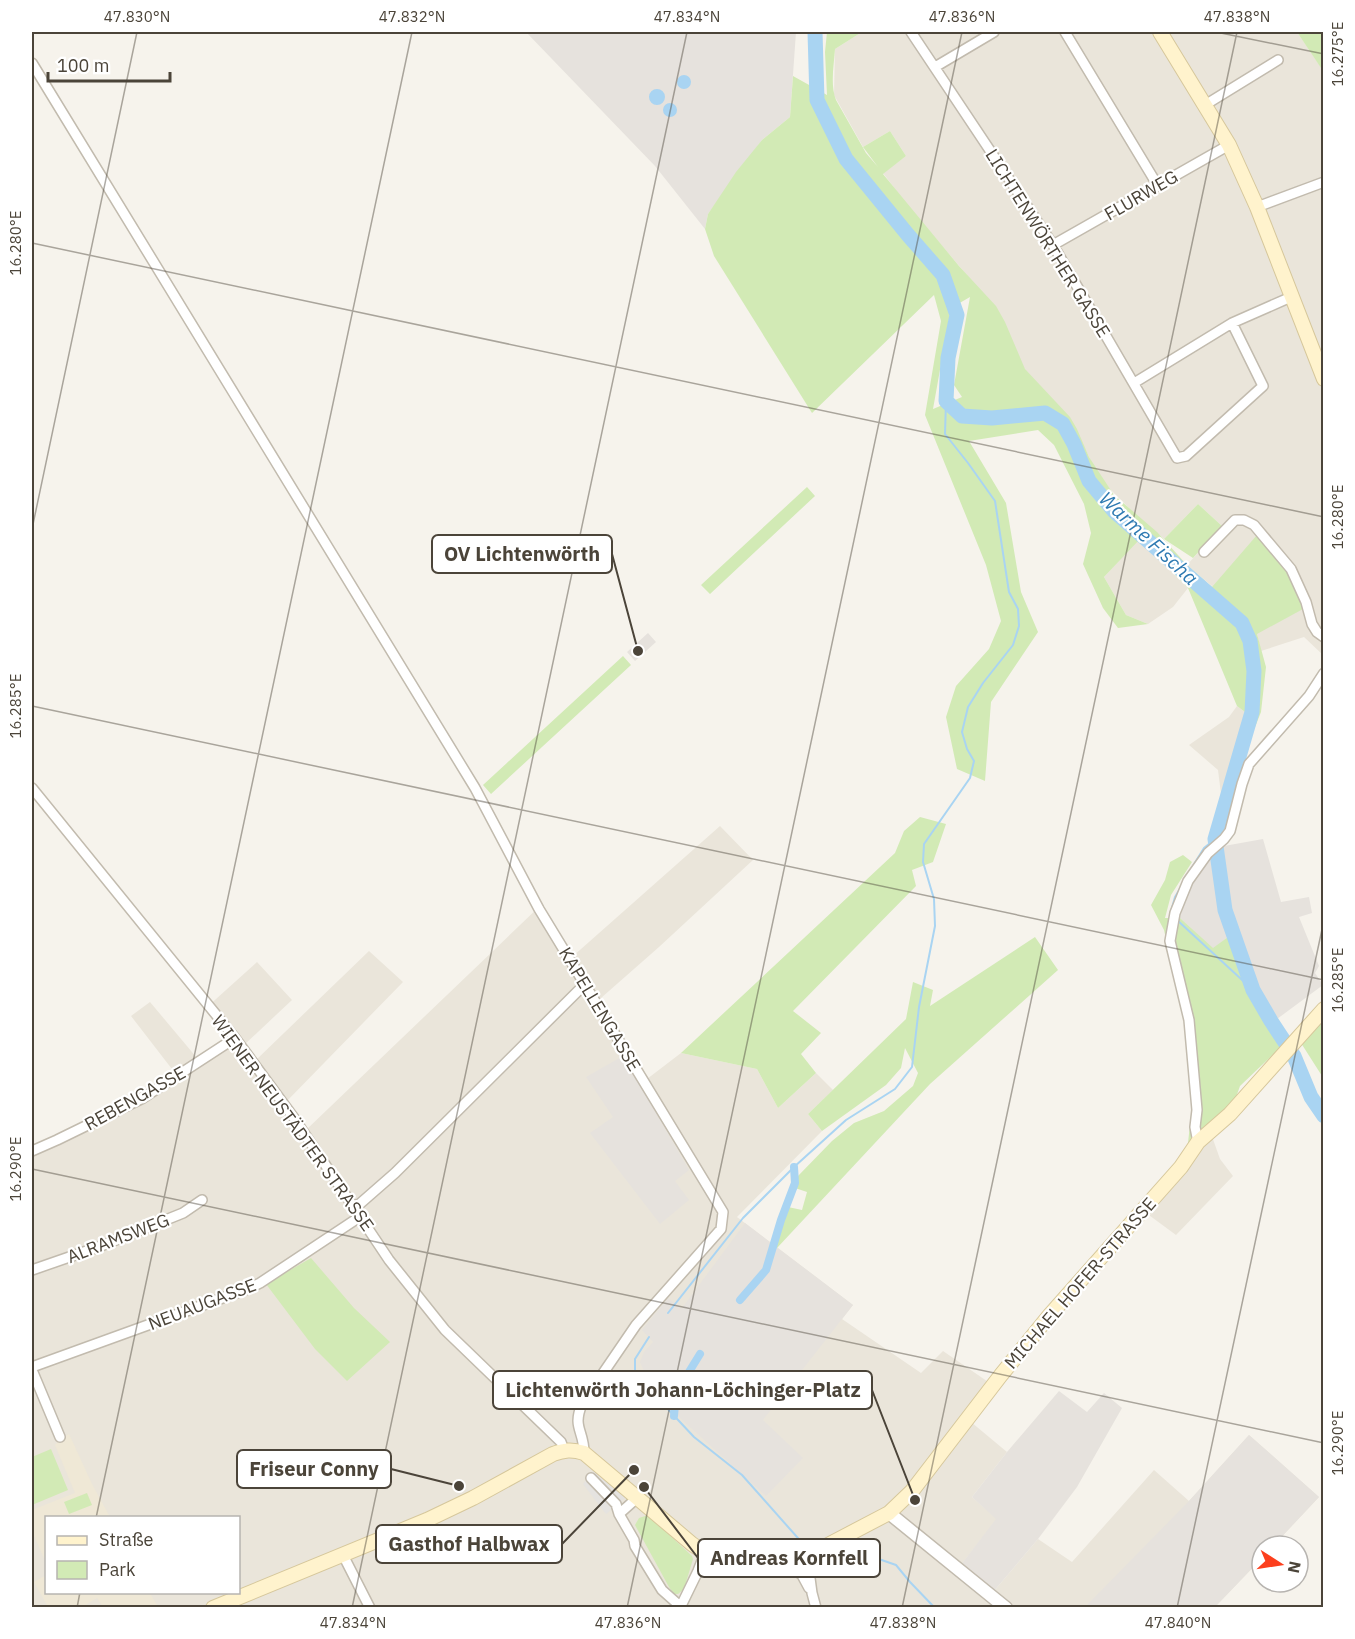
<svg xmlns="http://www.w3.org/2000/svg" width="1355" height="1639" font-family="'IBM Plex Sans',sans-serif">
	<rect width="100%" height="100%" fill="#f6f3ec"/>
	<path fill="#eae5da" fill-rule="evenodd" d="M862 32H1297L1324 72 1323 655 1304 637 1261 651 1257 634 1213 587 1187 565 1222 526 1198 504 1164 539 1133 512 1109 488 1092 463 1070 418 1032 381 1020 361 996 309 907 205 883 173 906 156 890 131 863 147 834 95 835 49Z
		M1139 539 1188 588 1173 607 1148 624 1126 615 1104 577Z
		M1237 706 1245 712 1223 794H1221L1218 770 1189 745 1229 717Z
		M720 826 753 860 659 947 601 998 647 1079 681 1053 757 1069 778 1108 816 1073 833 1090 808 1114 822 1131 737 1217 853 1305 842 1319 921 1373 943 1351 997 1388 971 1422 1007 1452 972 1497 997 1519 961 1565 994 1591 1038 1539 1072 1562 1154 1470 1189 1501 1249 1435 1319 1497 1273 1546H1262V1558L1215 1607H32V1146L55 1138 142 1095 175 1073 131 1016 150 1002 197 1058 229 1038 206 1008 257 962 292 1000 244 1045 256 1060 369 951 403 982 286 1102 306 1130 542 904 572 957ZM46 1518H238V1592H46Z
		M1209 1128 1220 1159 1233 1176 1176 1235 1138 1207 1177 1164 1188 1143Z"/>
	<path fill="#e6e2dd" d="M526 32H796L790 117 762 140 708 214 705 229 655 166Z
		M648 633 656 642 635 661 627 652Z
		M1263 839 1281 902 1309 897 1312 913 1299 917 1319 966 1315 973 1323 985 1277 1019 1258 988 1235 929 1227 930 1228 937 1213 949 1180 918 1190 884 1211 856 1224 846Z
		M623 1056 689 1170 675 1181 689 1200 660 1224 590 1133 613 1117 586 1077Z
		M745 1223 853 1305 763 1420 803 1458 766 1496 681 1419 645 1373 640 1362 644 1352 653 1342 642 1330 668 1298 682 1308Z
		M1059 1391 1087 1412 1104 1393 1122 1408 1077 1487 1038 1539 994 1591 960 1566 996 1519 972 1497 1007 1452Z
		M1249 1435 1319 1497 1273 1546H1262V1558L1215 1607H1085L1189 1501Z"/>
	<path fill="#efe8d6" d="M69 1434 92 1484 110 1517 46 1518V1563L32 1531V1510L75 1493 55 1445 59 1441 64 1439V1437Z
		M46 1575V1592L150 1593 158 1607H103L97 1598 82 1607H48L34 1582Z"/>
	<path fill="#d2eab5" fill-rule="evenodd" d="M827 32H862L835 49C834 65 830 85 836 100L866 153 878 167 863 147 890 131 906 156 883 174 959 266 996 306 1005 322 1025 369 1070 417 1077 429 1089 457 1114 495 1157 532 1187 565 1212 587 1257 535 1286 569 1299 595 1303 609 1257 634 1266 667 1261 712 1255 727 1245 712 1237 706 1188 588 1140 539 1104 577 1126 615 1148 624 1118 628 1103 608 1083 564 1091 533 1084 504 1054 445 1038 430 969 441 1006 503 1021 592 1038 632 991 702 985 781 957 769 946 717 956 686 989 649 1001 621 986 565 925 415 941 321 934 295 812 413 714 256 705 229 708 214 736 172 762 140 790 117 793 76 827 95 825 52ZM970 297 954 385 962 397 933 409 951 308Z
		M1297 32H1323V72V71Z
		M807 487 815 496 710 594 701 585Z
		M1198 504 1222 526 1193 558 1164 539Z
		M623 656 631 665 491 794 483 785Z
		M920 817 946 824 933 862 912 870 916 886 793 1011 821 1033 801 1054 816 1073 778 1108 757 1069 681 1053 895 853 904 831Z
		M1183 855 1192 862 1171 895 1165 918H1180L1213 948 1228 937 1251 993 1280 1048 1240 1086 1234 1103 1209 1128 1188 1143 1192 1105 1184 1019 1164 930 1151 905 1165 880 1170 862Z
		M1035 937 1058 970 930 1084 777 1248 775 1246 788 1207 802 1210 807 1192 795 1188 798 1176 832 1141 854 1123 884 1111 913 1086 918 1073 905 1048 901 1068 886 1085 822 1131 808 1114 906 1019 913 982 933 990 930 1006Z
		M1323 1018 1324 1076H1322L1301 1043Z
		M311 1258 354 1308 390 1342 347 1381 315 1349 266 1284Z
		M51 1449 68 1490 32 1505V1457Z
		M87 1493 92 1505 69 1514 64 1502Z
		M648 1515 692 1556 693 1559 684 1589 678 1594H674L669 1587 635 1525 639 1518Z"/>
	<path fill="#e5e3e0" d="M595 1469 625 1494V1498L606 1514 583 1484Z"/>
	<path fill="#a9d4f2" d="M677 82a7 7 0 1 1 14 0a7 7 0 1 1-14 0Z
		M649 97a8 8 0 1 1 16 0a8 8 0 1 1-16 0Z
		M663 110a7 7 0 1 1 14 0a7 7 0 1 1-14 0Z"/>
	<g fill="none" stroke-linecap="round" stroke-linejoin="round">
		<path stroke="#a9d4f2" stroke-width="2" d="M1191 869 1204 848 1215 839
			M1172 917 1170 915 1175 897 1181 887
			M1177 920 1253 990
			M668 1313 743 1218 794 1167 846 1120 895 1089 912 1067 919 1007 935 926 934 899 923 862 924 844 970 778 974 761 967 749 962 732 968 707 983 683 1013 645 1019 626 1018 609 1009 592 995 501 968 463 945 434 946 401
			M649 1337 635 1359V1374L694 1437 742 1475 805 1546 809 1548
			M823 1554 831 1557 852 1560 873 1557 896 1565 910 1582 935 1608"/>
		<path stroke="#a9d4f2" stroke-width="8" d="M740 1300 766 1270 781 1220 795 1183 794 1167
			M674 1416 676 1393 700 1354"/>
		<path stroke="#a9d4f2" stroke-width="15" d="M815 32 817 100 846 159 908 235 943 275 957 315 948 358 946 401 962 416 992 418 1045 413 1063 424 1074 444 1089 481 1114 511 1242 623 1250 641 1254 671 1252 712 1215 839 1225 910 1253 990 1271 1021 1294 1056 1311 1097 1324 1116"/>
		<g stroke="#c2bbae" stroke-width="12">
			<path id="minor" d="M911 32 1053 245 1177 458 1186 456 1263 386 1232 323
				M1065 32 1158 186
				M32 63 475 788 539 909 723 1212 721 1229 636 1325 582 1404C572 1428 584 1430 584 1453
				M935 67 994 32
				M1205 105 1278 60
				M1257 207 1324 182
				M1053 245 1229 145
				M1134 383 1232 323 1291 297
				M1204 552 1235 520H1244L1254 525 1291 569 1306 602 1312 624 1317 632 1324 637
				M32 788 235 1038 294 1118 389 1260 445 1330 561 1442 564 1450
				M1198 1142 1195 1127 1197 1110 1189 1020 1170 941 1175 913 1188 881 1208 853 1224 839 1230 831 1242 784 1249 764 1309 696 1324 673
				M32 1151 57 1140 143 1098 235 1038
				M355 1208 395 1173 585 984
				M32 1270 101 1246 183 1213 202 1200
				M32 1367 250 1288 260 1283 361 1216
				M32 1370 60 1437
				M591 1478 616 1504 619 1514 634 1540 635 1546 662 1590 680 1606
				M619 1514 637 1498
				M343 1555 370 1608
				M807 1556 812 1593 816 1608
				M786 1562 802 1575 809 1588
				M680 1608 698 1571 705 1553"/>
		</g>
		<g stroke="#c2bbae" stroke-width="15">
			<path id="tertiary" d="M889 1513 1006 1608"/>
		</g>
		<g stroke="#d6c79b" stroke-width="16">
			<path id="secondary" d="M1160 32 1229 145 1257 207 1324 379
				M213 1608 427 1520 473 1498 553 1454C564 1450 572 1449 584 1453L692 1544 705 1553 724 1559 766 1565 786 1562 807 1556 889 1513 912 1491 1001 1375 1049 1316 1181 1167 1198 1142 1230 1114 1324 1009"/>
		</g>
		<use href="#minor" stroke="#fff" stroke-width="9"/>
		<use href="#tertiary" stroke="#fff" stroke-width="12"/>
		<use href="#secondary" stroke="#fff3cd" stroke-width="14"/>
	</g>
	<path fill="none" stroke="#4b4439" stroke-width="1.5" stroke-opacity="0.45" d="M1216 32 1324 54M32 243 1324 517M32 529 137 32M32 706 1324 980M32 1169 1324 1443M96 1518 412 32M77 1608 80 1592M352 1608 687 32M627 1608 962 32M902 1608 1237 32M1177 1608 1324 920"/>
	<g text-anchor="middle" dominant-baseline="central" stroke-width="4.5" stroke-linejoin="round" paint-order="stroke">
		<g font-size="18" fill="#4b4439" stroke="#fff">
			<text transform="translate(1141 195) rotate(-30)">FLURWEG</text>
			<text transform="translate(1048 243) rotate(58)">LICHTENWÖRTHER GASSE</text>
			<text transform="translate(600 1009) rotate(59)">KAPELLENGASSE</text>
			<text transform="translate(135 1098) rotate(-29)">REBENGASSE</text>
			<text transform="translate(293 1123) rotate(54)">WIENER NEUSTÄDTER STRASSE</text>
			<text transform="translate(118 1238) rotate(-21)">ALRAMSWEG</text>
			<text transform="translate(1080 1283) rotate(-49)">MICHAEL HOFER-STRASSE</text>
			<text transform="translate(202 1304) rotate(-21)">NEUAUGASSE</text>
		</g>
		<g font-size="20" font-style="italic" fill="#2e7ab2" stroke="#fff">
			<text transform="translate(1149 538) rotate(43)">Warme Fischa</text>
		</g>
	</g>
	<path fill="none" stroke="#4b4439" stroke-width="2" d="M638 651L612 554M915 1500L872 1390M459 1486L391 1469M634 1470L562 1544M644 1487L698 1558"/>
	<g fill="#4b4439" stroke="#fff" stroke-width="2">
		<circle cx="638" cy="651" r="6"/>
		<circle cx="915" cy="1500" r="6"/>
		<circle cx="459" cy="1486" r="6"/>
		<circle cx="634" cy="1470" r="6"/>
		<circle cx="644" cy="1487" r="6"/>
	</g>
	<g fill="#fff" stroke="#4b4439" stroke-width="2">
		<rect x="432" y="535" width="180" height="38" rx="6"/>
		<rect x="493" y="1371" width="379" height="38" rx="6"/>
		<rect x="237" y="1450" width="154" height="38" rx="6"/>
		<rect x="376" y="1525" width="186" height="38" rx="6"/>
		<rect x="698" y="1539" width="182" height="38" rx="6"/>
	</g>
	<g font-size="20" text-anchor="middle" font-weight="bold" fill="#4b4439">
		<text x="522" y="561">OV Lichtenwörth</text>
		<text x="683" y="1397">Lichtenwörth Johann-Löchinger-Platz</text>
		<text x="314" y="1476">Friseur Conny</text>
		<text x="469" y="1551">Gasthof Halbwax</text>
		<text x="789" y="1565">Andreas Kornfell</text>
	</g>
	<rect width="1355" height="1639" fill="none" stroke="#ffffff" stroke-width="66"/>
	<rect x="45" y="1516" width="195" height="78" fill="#ffffff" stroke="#b7b4b0" stroke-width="1.5"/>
	<rect x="57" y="1536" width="30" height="9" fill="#fff3cd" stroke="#b7b4b0" stroke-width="1.5"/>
	<text x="99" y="1546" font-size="18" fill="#4b4439">Straße</text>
	<rect x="57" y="1561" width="30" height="18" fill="#d2eab5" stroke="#b7b4b0" stroke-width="1.5"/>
	<text x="99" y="1576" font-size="18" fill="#4b4439">Park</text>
	<g transform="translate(1280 1564) rotate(102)"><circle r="28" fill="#ffffff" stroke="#b7b4b0" stroke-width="1.5"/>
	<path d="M0-4.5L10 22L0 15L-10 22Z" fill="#fc3f1d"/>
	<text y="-9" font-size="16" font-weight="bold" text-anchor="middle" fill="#4b4439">N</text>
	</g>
	<path d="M48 72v9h122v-9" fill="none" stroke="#4b4439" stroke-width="3"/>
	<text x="57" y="72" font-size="18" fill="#4b4439" stroke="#ffffff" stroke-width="4.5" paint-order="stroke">100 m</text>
	<rect x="33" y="33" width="1289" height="1573" fill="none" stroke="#4b4439" stroke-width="2"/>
	<g font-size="15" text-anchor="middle" fill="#4b4439">
		<text x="137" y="22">47.830°N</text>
		<text x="412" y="22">47.832°N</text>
		<text x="687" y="22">47.834°N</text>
		<text x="962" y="22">47.836°N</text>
		<text x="1237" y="22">47.838°N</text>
		<text transform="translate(1338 54) rotate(-90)" y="5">16.275°E</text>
		<text transform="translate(16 243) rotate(-90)" y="5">16.280°E</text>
		<text transform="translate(1338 517) rotate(-90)" y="5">16.280°E</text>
		<text transform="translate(16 706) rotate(-90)" y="5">16.285°E</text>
		<text transform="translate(1338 980) rotate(-90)" y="5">16.285°E</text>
		<text transform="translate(16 1169) rotate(-90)" y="5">16.290°E</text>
		<text transform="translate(1338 1443) rotate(-90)" y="5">16.290°E</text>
		<text x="353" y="1628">47.834°N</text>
		<text x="628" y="1628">47.836°N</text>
		<text x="903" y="1628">47.838°N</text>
		<text x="1178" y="1628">47.840°N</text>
	</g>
</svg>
